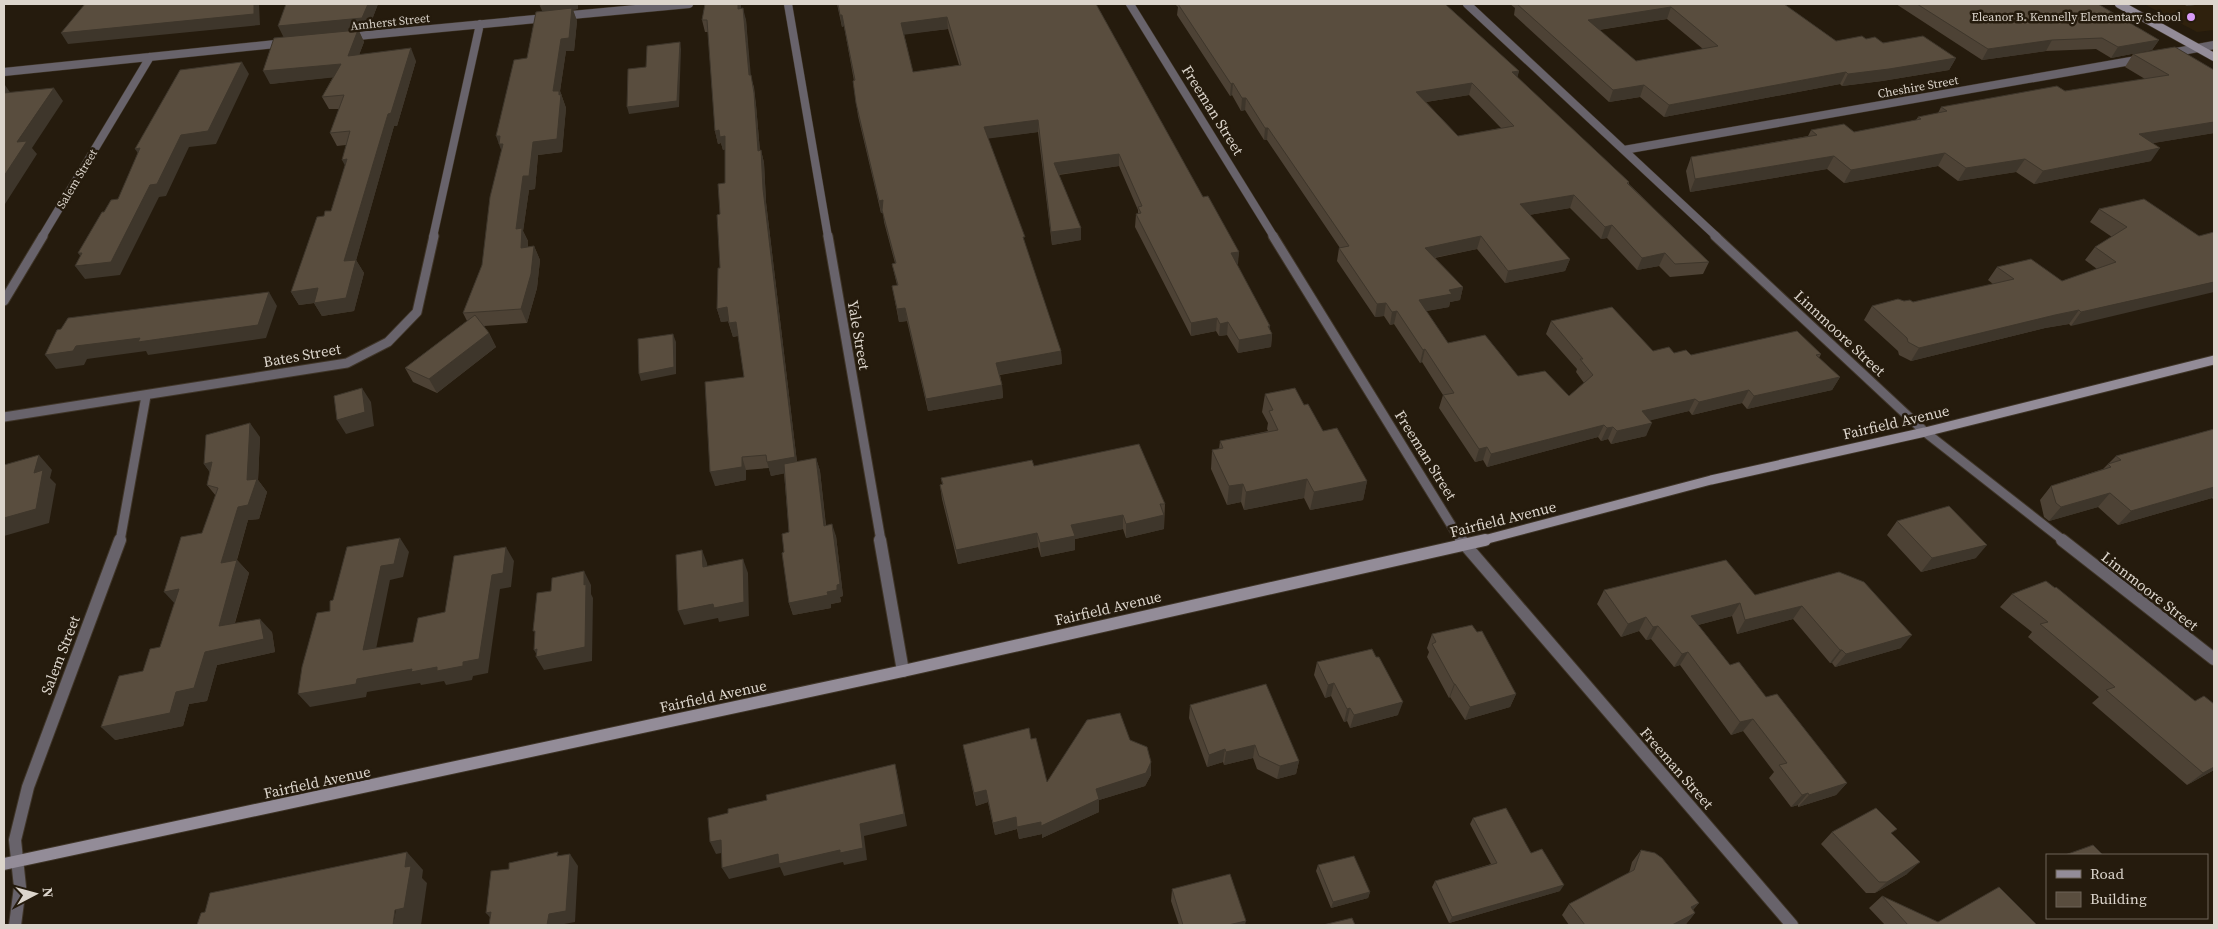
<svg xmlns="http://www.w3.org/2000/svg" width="2218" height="929" font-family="'Source Serif 4',serif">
	<rect width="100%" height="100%" fill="#251b0d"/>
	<path fill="#2f210d" d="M2144 4H2214V30L2197 32Z"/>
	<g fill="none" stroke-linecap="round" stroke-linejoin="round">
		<g stroke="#3f3528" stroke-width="9">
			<path id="street-far2" d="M788 4 828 237
				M1130 4 1274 237
				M1467 4 1717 237
				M561 16 689 4
				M347 37 546 18
				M2171 53 2214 45
				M4 72 285 43
				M1624 150 2142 59
				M42 237 150 57
				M433 237 480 24"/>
		</g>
		<g stroke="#3f3528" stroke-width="11">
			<path id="street-far1" d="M828 236 881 541
				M1273 236 1461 541
				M1715 236 1925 432 2064 541
				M4 301 43 236
				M4 417 347 363 388 342 417 312 434 236
				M120 541 146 396"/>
		</g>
		<g stroke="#3f3528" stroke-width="14">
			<path id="street" d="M880 540 903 671
				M1461 540 1792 925
				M2062 540 2214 659
				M15 925 20 887 15 840 28 787 120 540"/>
		</g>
		<g stroke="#3f3528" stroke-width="9">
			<path id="secondary-far2" d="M2119 4 2214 57"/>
		</g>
		<g stroke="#3f3528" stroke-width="11">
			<path id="secondary-far1" d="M1480 541 1711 480 1925 432 2214 360"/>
		</g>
		<g stroke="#3f3528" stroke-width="14">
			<path id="secondary" d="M4 864 903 671 1485 540"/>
		</g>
		<use href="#street-far2" stroke="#68636b" stroke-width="8"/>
		<use href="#street-far1" stroke="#68636b" stroke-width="9"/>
		<use href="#street" stroke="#68636b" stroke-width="12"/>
		<use href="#secondary-far2" stroke="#938c98" stroke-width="8"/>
		<use href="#secondary-far1" stroke="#938c98" stroke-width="9"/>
		<use href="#secondary" stroke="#938c98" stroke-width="12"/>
	</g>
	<path fill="#4d4235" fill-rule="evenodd" d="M286 4H378L368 30 359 31 364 42 359 55 416 61 397 126H394L356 260 364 273 354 311 322 316 314 303 299 305 291 292 324 216 331 211 345 166 346 145 337 146 330 133 339 109H329L322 97 333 77 270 84 284 37Z
		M705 4H741V8L746 20 750 75 754 87 756 105 760 151 761 150 764 163 766 202 797 462 816 458 820 471 826 525 836 536 843 596 840 597 841 602 831 604V608L793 615 789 603 784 552 789 532 784 473 771 476 769 468 746 470V480L715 486 744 377 738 336 733 337 728 321 721 322 717 309 720 268V214L725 183V149L723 150 721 143 718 144 715 131 708 32H705L702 20Z
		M837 4H1096L1203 197 1239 252 1237 265 1272 334 1271 347 1238 353 1227 335 1219 336 1216 331 1191 336 1135 227 1136 214H1138V210L1119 166 1059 175 1081 228V240L1052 245 1038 132 988 138 1061 351 1062 364 1000 375 1002 385 1003 398 928 411 907 321 899 322 892 286 897 285 892 264 895 263 884 222 883 213H881L858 116 853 81H854L844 26 842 27ZM948 29 959 65 913 72 904 34Z
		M1175 4H1445L1519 71 1517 77 1629 182V184L1709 262 1703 274 1670 277 1659 266 1637 270 1607 238 1601 239 1570 208 1529 215 1570 259 1565 271 1505 283 1477 249 1435 258 1463 287 1460 300 1450 302 1449 307 1426 311 1448 343 1518 376 1569 396 1584 383 1576 372 1577 369 1546 334 1551 321 1653 351 1691 355 1821 354 1819 358 1840 377 1832 390 1747 409 1742 403 1692 415 1689 411 1650 420 1646 436 1611 444 1608 439 1601 441 1598 437 1487 467 1483 460 1475 462 1439 408 1443 395 1422 362 1420 363 1394 324 1390 325 1384 316 1375 317 1337 261 1339 248H1340L1267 140H1264L1245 110 1241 111 1232 95 1230 96 1177 15 1178 7ZM1469 95 1501 128 1458 136 1426 102Z
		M1510 4H1784L1836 41 1866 39 1956 58 1949 70 1882 81 1842 86 1840 84 1664 117 1640 97 1609 102 1514 15 1515 8ZM1667 19 1703 49 1636 61 1599 30Z
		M1896 4H2098L2159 40 2152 50 2111 58 2096 49 2046 51 1982 60Z
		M2183 4H2203L2187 6Z
		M578 9 573 10 577 21 574 51H566L560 91 566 108 562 152 538 155 535 189 529 190 523 231 528 241V247L534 246 540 260 537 288 527 323 484 326 489 333 496 347 437 393 413 382 405 368 467 321 463 313 482 265 527 58 536 12Z
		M2175 47 2214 133 2153 143 2151 161 2034 184 2016 172 1958 181 1938 166 1844 183 1827 169 1690 192 1686 171 1691 157 1808 136 1811 130 1854 132 1916 120 1918 117 1938 113 1941 107 2065 91 2145 79 2125 67 2133 54Z
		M2099 209 2199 236 2071 326 2069 324 2045 328 1911 361 1899 355 1898 351 1864 320 1872 306 1904 301 1913 302 1993 284 1988 280 1997 267 2062 281 2097 269 2085 260 2095 247 2112 237 2090 222Z
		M1265 394 1304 405 1323 431 1367 481 1363 500 1310 510 1304 498 1244 510 1241 502 1227 505 1211 469 1212 450 1219 449 1220 441 1268 431 1267 429 1268 423 1262 412Z
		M2214 429V500L2212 498 2118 525 2098 507 2049 521 2044 517 2040 500 2051 486 2103 469 2116 456Z
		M260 437 258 480 267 492 259 519 248 520 237 560 249 573 235 623 272 632 275 652 217 665 207 701 189 704 183 726 115 740 143 671 160 647 174 604 202 533 216 496 207 485 210 472 204 464Z
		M1034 466 1165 504 1164 529 1126 538 1123 529 1075 539V550L1041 557 1038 547 958 564 942 499 940 485 942 484 941 478Z
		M1897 521 1976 558 1921 572 1887 535Z
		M1839 572 1901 648 1835 667 1832 663H1830L1793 619 1737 634 1732 616 1698 625 1730 665 1766 697 1847 783 1836 795 1798 807V805L1791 807 1769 778 1774 772 1743 731 1731 735 1680 665 1674 667 1651 639 1646 640 1639 631 1621 637 1597 604 1604 590 1755 595Z
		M2012 594 2195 701 2214 704V770L2187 785 2092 703 2099 697 2028 637 2032 632 2000 607Z
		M1432 634 1516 694 1510 707 1465 720 1450 697 1449 698 1427 657 1429 652 1427 648Z
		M1317 662 1398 715 1350 728 1347 721 1344 722 1331 696 1325 698 1314 675Z
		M1190 705 1299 761 1296 774 1277 779 1257 769 1253 758 1224 765 1223 762 1207 767 1189 718Z
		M1031 739 1047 782 1130 740 1151 762V775L1145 786 1099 800V812L1042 838V834L1019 839 1017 829 995 835 988 802 976 806 963 745Z
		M1473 818 1531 853 1560 891 1449 923 1432 887 1435 881 1491 864 1470 824Z
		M1832 832 1892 834 1907 874 1875 893H1866L1821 844Z
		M1641 850 1699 903 1693 910 1695 913 1686 924 1683 925H1569L1562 915 1569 904 1629 873 1632 862Z
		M1318 865 1370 892 1368 898 1331 908 1316 871Z
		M1172 889 1245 925H1179L1171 901Z
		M1882 896 1938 922 2037 925H1885L1869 908Z"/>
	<path fill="#3e362b" d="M254 4H259L260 25 68 44 61 33Z
		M368 4H378L368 30 359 31 364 42 354 68 284 38 278 26Z
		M566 4H578V9L573 10 577 21 574 51H566L560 91 566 108 562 152 538 155 535 189 529 190 523 231 528 241 527 262 521 248 516 229 523 176 533 142 553 91 561 39 543 13 540 6Z
		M738 4H741V21L738 9Z
		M2189 4H2203L2187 6Z
		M1671 7 1667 19 1585 32 1588 20Z
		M743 8 746 20 752 88 749 75Z
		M840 15H842L844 26 842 27Z
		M947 17 948 29 902 35 901 23Z
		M2052 40 2046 51 1982 60 1988 49Z
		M2159 40 2152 50 2111 58 2118 47Z
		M680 42 681 49 679 107 629 114 627 107Z
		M411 48 416 61 397 126H394L352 275 344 261 388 114Z
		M1956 58 1949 70 1882 81 1842 86 1848 74Z
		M242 62 249 74 216 144 189 147 166 196 159 197 120 275 85 279 75 266 87 265 78 253H82L150 185 181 135Z
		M341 64 347 76 270 84 263 71Z
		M1519 71 1516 83 1512 72Z
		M1846 72 1840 84 1664 117 1669 105Z
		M751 75 756 105 761 164 758 151Z
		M1233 83 1232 95 1230 96 1231 84Z
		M1472 83 1469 95 1414 104 1416 92Z
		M5 85 14 98 4 100V87Z
		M1644 85 1640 97 1609 102 1613 90Z
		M54 88 63 101 32 148 37 154 5 204 4 205V176L17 142Z
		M1242 98H1246L1245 110 1241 111Z
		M1038 120V132L985 139 984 127Z
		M2214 122V133L2130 147 2139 134Z
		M1265 128H1268L1267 140H1264Z
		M719 130 725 136 728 149 723 150 721 143 718 144 715 131Z
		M496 136H500L506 149 504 158Z
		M140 148 144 162 135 149Z
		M2160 148 2151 161 2034 184 2043 171Z
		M761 150 764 163 766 202 798 471 771 476 767 462 763 189Z
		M1945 153 1938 166 1844 183 1851 170Z
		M1119 154V166L1054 175V163Z
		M1834 156 1827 169 1690 192 1695 179Z
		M347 159 349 173 342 160Z
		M2025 159 2016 172 1958 181 1966 168Z
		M1574 195 1570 208 1516 217 1520 204Z
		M883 200V213H881L879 201Z
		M1612 225 1607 238 1601 239 1605 227Z
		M1081 228V240L1052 245 1051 232Z
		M1481 236 1477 249 1422 260 1425 248Z
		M534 246 540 260 537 288 527 323 521 309Z
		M1239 252 1238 264 1230 266 1231 253Z
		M1665 253 1659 266 1637 270 1642 258Z
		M1570 259 1565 271 1505 283 1508 271Z
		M356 260 364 273 354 311 322 316 314 303 299 305 291 292Z
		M2214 282V292L2071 326 2081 312Z
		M1463 287 1460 300 1450 302 1449 307 1416 313 1419 300 1449 290Z
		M269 292 277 306 266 338 148 355 146 351 87 359 84 365 56 369 45 355 76 346Z
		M1386 303 1384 316 1375 317 1377 304Z
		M727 307 731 321 721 322 717 309Z
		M905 308 907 321 899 322 897 309Z
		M2079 310 2069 324 2045 328 1911 361 1919 348 2055 315Z
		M1397 311 1394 324 1390 325 1392 312Z
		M1217 318 1216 331 1191 336V323Z
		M736 322 740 335 733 337 729 323Z
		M1228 322 1227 335 1219 336 1220 324Z
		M1268 326H1270L1269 335 1272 334 1271 347 1238 353 1239 340Z
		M489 333 496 347 437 393 429 379Z
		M673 334 676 342V374L641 381 639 374Z
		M1425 349 1422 362 1420 363 1423 350Z
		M1061 351 1062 364 997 375 996 363Z
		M1840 377 1832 390 1747 409 1754 396Z
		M1002 385 1003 398 928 411 926 399Z
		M362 388 371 402 374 426 346 434 337 420Z
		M1749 390 1742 403 1692 415 1699 402Z
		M1695 399 1689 411 1636 424 1642 411Z
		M250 423 260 437 258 480 267 492 259 519 248 520 232 576 221 563 238 507Z
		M1652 423 1646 436 1611 444 1617 431Z
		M1604 425 1598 437 1487 467 1491 454Z
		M1613 427 1608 439 1601 441 1607 428Z
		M1487 447 1483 460 1475 462 1479 449Z
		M39 455 52 470 50 478 56 484 49 523 4 536V518L34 473Z
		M742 457 746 470V480L715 486 710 472Z
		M816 458 820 471 827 538 824 526Z
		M212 462 214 478 204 464Z
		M1307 479 1304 498 1244 510 1246 492Z
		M1367 481 1363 500 1310 510 1314 492Z
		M1243 484 1241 502 1227 505 1229 486Z
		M2214 487V496L2212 498 2118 525 2131 511Z
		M2110 493 2098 507 2049 521 2061 507Z
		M1123 515V529L1075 539V550L1041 557 1040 543 1071 525Z
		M1164 515V529L1126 538V524Z
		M832 524 836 536 843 596 840 597 841 602 831 604V608L793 615 789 603 827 592 837 585Z
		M1037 533 1038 547 958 564 956 550Z
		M400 538 409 552 403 577 390 580 373 664 363 650 381 566Z
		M1987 545 1976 558 1921 572 1932 558Z
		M506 547 514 561 511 587 500 589 488 673 473 676 472 680 446 685 444 681 421 685 420 683 367 692 366 697 310 707 298 694 357 679 412 669 437 667 463 662 492 575Z
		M702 550 707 563 709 581 703 567Z
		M743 559 748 573 749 616 719 622 718 618 684 625 678 611 713 604Z
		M237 560 249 573 230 639 219 626Z
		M584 571 591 585V594L593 598 592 661 544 670 536 657H538L534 650 537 649 584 585Z
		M179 589 176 605 164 592Z
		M1740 603 1732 616 1683 629 1691 616Z
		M1802 606 1793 619 1737 634 1745 620Z
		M1646 617 1639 631 1621 637 1628 624Z
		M260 619 272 632 275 652 217 665 207 701 189 704 183 726 115 740 101 727 176 692 205 652Z
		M1658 626 1651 639 1646 640 1653 627Z
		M1912 635 1901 648 1835 667 1846 654Z
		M1840 650H1842L1832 663H1830Z
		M1688 652 1680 665 1674 667 1682 654Z
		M1334 683 1331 696 1325 698 1328 685Z
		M1454 684H1455L1450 697 1449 698Z
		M1516 694 1510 707 1465 720 1470 707Z
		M1403 702 1398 715 1350 728 1354 715Z
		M1350 708 1347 721 1344 722 1347 709Z
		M1753 719 1743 731 1731 735 1740 722Z
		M1255 745 1253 758 1224 765 1226 752Z
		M1225 749 1223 762 1207 767 1209 755Z
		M1299 761 1296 774 1277 779 1280 766Z
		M1151 762V775L1145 786 1099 800V812L1042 838V834L1019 839 1017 827Z
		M895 764 898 777 907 826 864 836 867 860 844 865 843 862 784 876 780 867 729 879 722 868 860 824Z
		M2214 767V770L2187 785 2203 773Z
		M1847 783 1836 795 1798 807 1809 795Z
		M986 790 988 802 976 806 974 793Z
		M1808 793 1798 805 1791 807 1802 795Z
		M1016 817 1017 829 995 835 993 823Z
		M721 840 727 852 716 854 710 842Z
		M407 852 423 870 422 878 427 883 421 925H393Z
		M570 854 578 866 575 922 559 925H545Z
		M1920 862 1907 874 1875 893 1887 882Z
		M1564 885 1560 891 1449 923 1452 917Z
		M1370 892 1368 898 1331 908 1333 902Z
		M1699 903 1689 914 1691 907Z
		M491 912 496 924 486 913Z
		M1695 913 1686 924 1683 925H1672Z
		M1246 921 1245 925H1228Z"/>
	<path fill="#594d3e" stroke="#3e362b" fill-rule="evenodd" d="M85 4H254V14L61 33Z
		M286 4H368L362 18 278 26Z
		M541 4H566L540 6Z
		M705 4H738V9L743 8 749 75H751L754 93 758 151 761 150 763 189 795 457 767 462 766 455 742 457V467L710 472 705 382 744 377 736 322 729 323 727 307 717 309 718 268H720L717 215 720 214 718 184 725 183V136L720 137 719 130 715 131 707 20H702Z
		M838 4H1096L1203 197 1208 196 1239 252 1231 253 1270 326H1268L1272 334 1239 340 1228 322 1220 324 1217 318 1191 323 1136 214 1141 213 1138 207 1142 206 1119 154 1054 163 1081 228 1051 232 1038 120 984 127 1025 237H1023L1061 351 996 363 1002 385 926 399 905 308 897 309 892 286 898 285 892 264 896 263 882 210 883 200 879 201 856 103 853 81 855 80 842 15H840ZM947 17 961 65 913 72 901 23Z
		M1178 4H1445L1519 71 1512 72 1629 182 1627 183 1709 262 1675 264 1665 253 1642 258 1612 225 1605 227 1574 195 1520 204 1570 259 1508 271 1481 236 1425 248 1463 287 1449 290 1452 294 1419 300 1448 343 1485 335 1518 376 1545 371 1569 396 1593 375 1580 359H1583L1551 321 1612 307 1653 351 1669 347 1674 353 1686 350 1691 355 1797 331 1821 354 1816 355 1840 377 1754 396 1749 390 1699 402 1695 399 1642 411 1652 423 1617 431 1613 427 1607 428 1604 425 1491 454 1487 447 1479 449 1443 395 1454 393 1425 349 1423 350 1397 311 1392 312 1386 303 1377 304 1339 248 1349 246 1268 128H1265L1246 98H1242L1233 83 1231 84ZM1472 83 1514 126 1458 136 1416 92Z
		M1517 4H1784L1836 41 1862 36 1866 39 1875 37 1883 43 1923 36 1956 58 1889 69 1848 74 1846 72 1669 105 1644 85 1613 90ZM1671 7 1718 46 1636 61 1588 20Z
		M1917 4H2098L2159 40 2118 47 2102 38 2052 40 1988 49Z
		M572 8 569 38 561 39 553 91H559V95L561 94 557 139 533 142 529 176H523L516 229 522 228 521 248 534 246 531 274 521 309 463 313 482 265 490 197 503 144H499L500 136H496L514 60 527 58 536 12Z
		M358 30 348 56 411 48 391 113 388 114 344 261 356 260 346 298 314 303 318 288 291 292 317 217 324 216 325 211H331L347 159 342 160 350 131 330 133 344 95 322 97 341 64 263 71 274 38Z
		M680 42 677 101 627 107 628 69 646 67 647 46Z
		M2175 47 2214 70V122L2139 134 2160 148 2043 171 2025 159 1966 168 1945 153 1851 170 1834 156 1695 179 1691 157 1817 135 1811 130 1844 124 1854 132 1921 119 1918 117 1947 111 1941 107 2057 86 2065 91 2169 75 2133 54Z
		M242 62 208 131 181 135 157 184 150 185 111 262 75 266 82 253H78L102 212H104L111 200 118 199 140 148 135 149 180 70Z
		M54 88 17 142 27 141 4 176V93Z
		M2144 199 2199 236 2214 232V282L2081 312 2079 310 2055 315 1919 348 1908 342 1907 338 1872 306 1898 299 1904 301 1910 300 1913 302 2014 279 1997 267 2031 259 2062 281 2116 262 2095 247 2127 227 2099 209Z
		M269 292 258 325 138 342 140 338 76 346 73 351 45 355 57 330 61 329 68 318Z
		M475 315 489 333 429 379 405 368Z
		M673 334 674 367 639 374 638 339Z
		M362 388 365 412 337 420 334 396Z
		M1295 388 1304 405 1308 404 1323 431 1337 428 1367 481 1314 492 1307 479 1246 492 1243 484 1229 486 1212 450 1223 448 1220 441 1278 430 1269 411 1273 410 1265 394Z
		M250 423 247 480 257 479 248 505 238 507 221 563 237 560 219 626 260 619 264 639 205 652 194 688 176 692 170 713 101 727 119 676 143 671 150 649 160 647 179 589 164 592 181 537 202 533 218 488 207 485 212 462 204 464 206 435Z
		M2214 429V487L2131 511 2110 493 2061 507 2056 503 2051 486 2111 467 2108 464 2121 460 2116 456Z
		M1139 444 1165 504H1160L1164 515 1126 524 1123 515 1071 525 1075 536 1040 543 1037 533 956 550 940 485 943 484 941 478 1032 460 1034 466Z
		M39 455 34 473 43 470 36 509 4 518V465Z
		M816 458 824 526 832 524 840 584 837 585V590L827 592 828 595 789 603 782 553 784 552 782 534 789 532 784 464Z
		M1949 506 1987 545 1932 558 1897 521Z
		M400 538 394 564 381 566 363 650 413 642 418 618 445 612 454 556 506 547 503 573 492 575 479 659 463 662V666L437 671V667L411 672 412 669 357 679 356 684 298 694 302 667 317 613 330 611V601L333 600 347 547Z
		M702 550 703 567 743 559 744 602 714 608 713 604 678 611 676 555Z
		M1726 560 1755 595 1839 572 1864 582 1912 635 1846 654 1842 650H1840L1802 606 1745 620 1740 603 1691 616 1730 665 1739 662 1766 697 1777 694 1847 783 1809 795 1808 793 1802 795 1779 765 1787 763 1753 719 1740 722 1688 652 1682 654 1658 626 1653 627 1646 617 1628 624 1604 590Z
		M584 571V585L586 584 585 647 536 657 537 649 534 650 535 631H533L537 593 551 591 552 578Z
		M2046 581 2055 588 2056 587 2195 701 2204 696 2214 704V767L2203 773 2106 690 2115 687 2040 624 2048 622 2012 594Z
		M1472 625 1477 632 1482 631 1516 694 1470 707 1455 684H1454L1432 644 1436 642 1432 634Z
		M1372 649 1376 657H1379L1403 702 1354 715 1350 708 1347 709 1334 683 1328 685 1317 662Z
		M1266 684 1299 761 1280 766 1259 756 1255 745 1226 752 1225 749 1209 755 1190 705Z
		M1120 713 1130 740 1147 747 1151 762 1146 773 1096 789 1099 799 1041 826V822L1017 827 1016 817 993 823 986 790 974 793 963 745 1029 728 1031 739 1036 738 1047 782 1087 720Z
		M895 764 904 814 860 824 863 848 840 853V850L779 864 778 854 722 868 721 840 710 842 708 818 728 813V809L767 800 766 795Z
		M1506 808 1531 853 1542 849 1564 885 1452 917 1435 881 1497 863 1473 818Z
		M1876 808 1897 829 1891 833 1920 862 1887 882H1879L1832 832Z
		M2093 845 2103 855H2065Z
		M1641 850 1655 853 1662 858 1699 903 1691 907 1695 913 1672 925H1585L1569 904 1634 870Z
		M407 852 405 867 411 866 404 908 395 910 393 925H197L201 913 205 912 210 893Z
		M558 852 557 856 570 854 566 911 549 914 547 925H489L491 912 486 913 491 871 509 869V863Z
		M1354 856 1370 892 1333 902 1318 865Z
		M1230 874 1246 921 1228 925H1183L1172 889Z
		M1999 887 2037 925H1908L1882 896 1938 922Z
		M1352 918 1355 925H1323Z"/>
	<circle fill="#d89bf8" stroke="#251b0d" stroke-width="2" cx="2191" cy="17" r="5"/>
	<g text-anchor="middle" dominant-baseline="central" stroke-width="5" stroke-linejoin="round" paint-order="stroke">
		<g font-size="12" fill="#dcd5cc" stroke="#251b0d" text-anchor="end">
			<text x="2181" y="17">Eleanor B. Kennelly Elementary School</text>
		</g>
		<g font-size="12" fill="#dcd5cc" stroke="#251b0d">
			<text transform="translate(390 22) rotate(-6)">Amherst Street</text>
			<text transform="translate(1918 87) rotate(-10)">Cheshire Street</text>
			<text transform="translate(77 179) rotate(-59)">Salem Street</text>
		</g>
		<g font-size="15" fill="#dcd5cc" stroke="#251b0d">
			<text transform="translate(1213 110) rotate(58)">Freeman Street</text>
			<text transform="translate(1840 333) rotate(43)">Linnmoore Street</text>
			<text transform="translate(859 335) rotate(80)">Yale Street</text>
			<text transform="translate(302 355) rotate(-10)">Bates Street</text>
			<text transform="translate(1896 422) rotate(-13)">Fairfield Avenue</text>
			<text transform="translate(1426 455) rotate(58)">Freeman Street</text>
			<text transform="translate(1503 519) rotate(-14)">Fairfield Avenue</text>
			<text transform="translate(2150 591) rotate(38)">Linnmoore Street</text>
			<text transform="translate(1108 608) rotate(-13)">Fairfield Avenue</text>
			<text transform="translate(60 655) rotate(-69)">Salem Street</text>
			<text transform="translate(713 696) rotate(-12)">Fairfield Avenue</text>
			<text transform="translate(1677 768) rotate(49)">Freeman Street</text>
			<text transform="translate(317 782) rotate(-12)">Fairfield Avenue</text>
		</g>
	</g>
	<rect width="2218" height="929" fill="none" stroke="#dcd5cc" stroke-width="10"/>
	<rect x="2046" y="854" width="162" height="65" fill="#251b0d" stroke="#6e6559"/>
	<rect x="2056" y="870" width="25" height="8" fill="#938c98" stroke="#6e6559"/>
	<text x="2090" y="879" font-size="15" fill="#dcd5cc">Road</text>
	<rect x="2056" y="892" width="25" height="15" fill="#594d3e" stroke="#6e6559"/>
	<text x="2090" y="904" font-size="15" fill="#dcd5cc">Building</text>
	<g transform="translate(35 894) rotate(84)" stroke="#251b0d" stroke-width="4" paint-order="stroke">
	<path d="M0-4L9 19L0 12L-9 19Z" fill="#dcd5cc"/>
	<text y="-8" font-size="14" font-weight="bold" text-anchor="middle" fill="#dcd5cc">N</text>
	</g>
</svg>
